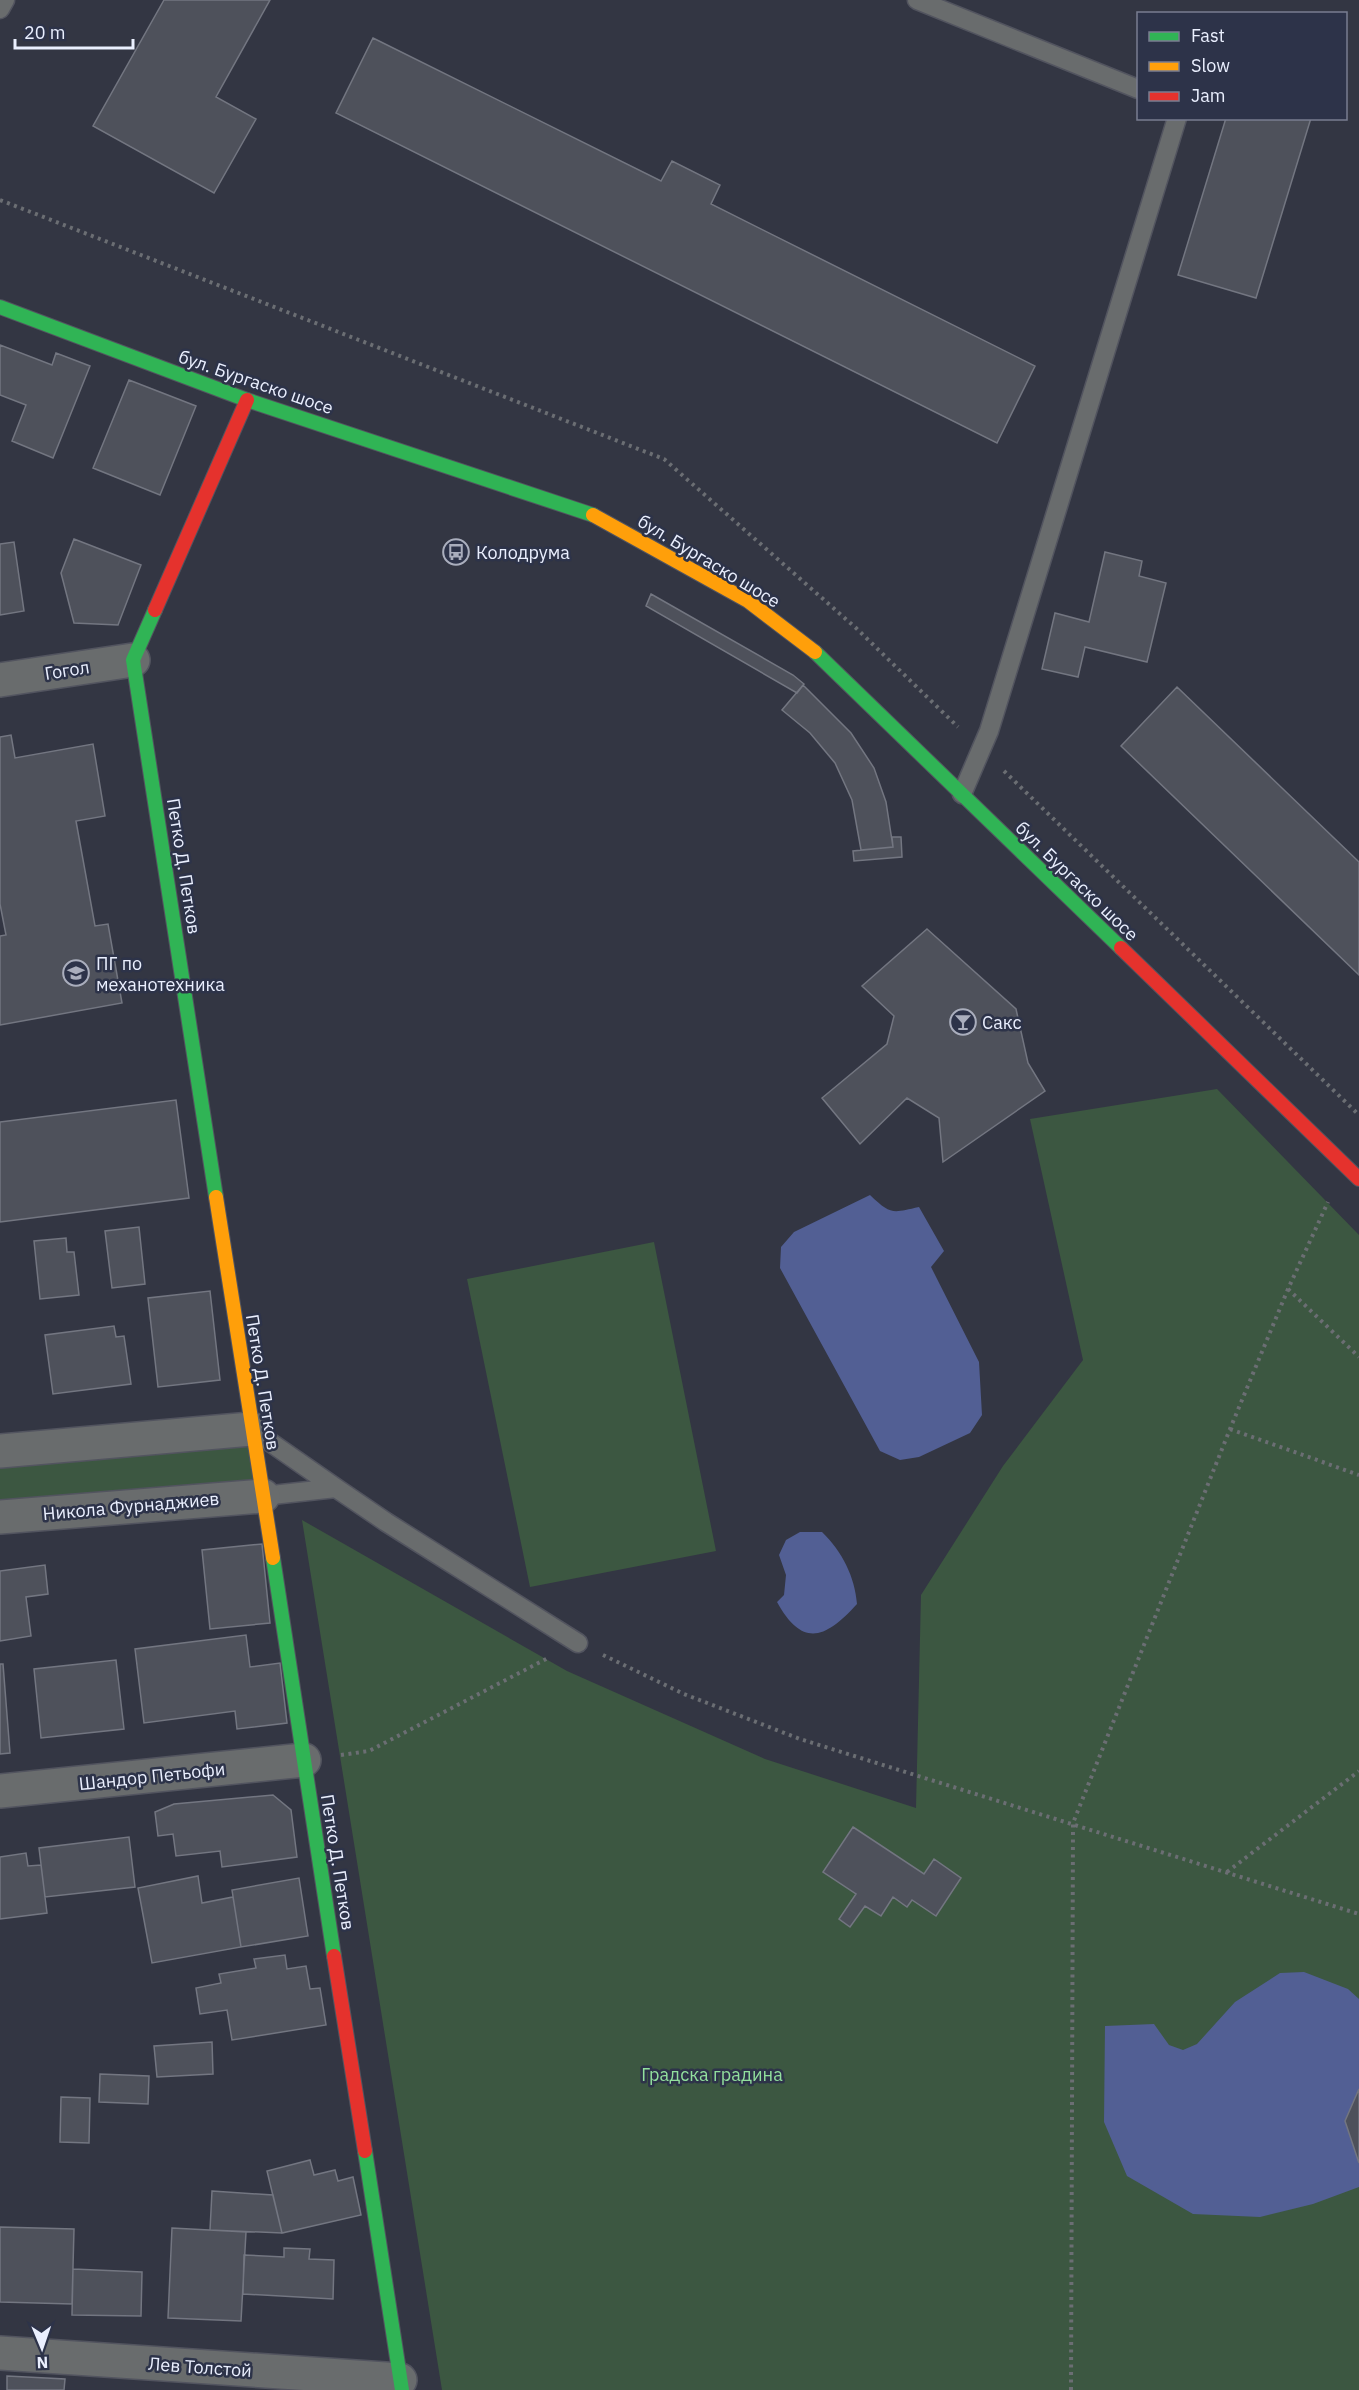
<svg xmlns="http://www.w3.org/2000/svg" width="1359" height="2390" font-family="'IBM Plex Sans',sans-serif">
	<rect width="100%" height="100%" fill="#333643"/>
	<path fill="#3c5741" d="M1217 1089 1359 1235V2390H442L302 1520 567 1671 765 1759 916 1808 921 1595 1003 1466 1083 1360 1030 1119Z
		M654 1242 716 1551 530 1587 467 1279Z
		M251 1429 263 1496 0 1517V1451Z"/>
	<path fill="#525f94" d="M870 1195C891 1215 892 1213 919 1207L944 1251 931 1267 979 1362 982 1415 970 1433 919 1457 900 1460 880 1451 780 1268 781 1247 794 1232Z
		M800 1532H822C842 1551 855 1577 857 1604 826 1638 803 1649 777 1602L784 1595 786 1575 779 1555 786 1540Z
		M1304 1972 1348 1989 1359 1999V2089L1345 2121 1359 2163V2187L1313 2204 1260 2217 1193 2214 1127 2176 1104 2122 1105 2026 1154 2024 1169 2045 1183 2050 1197 2044 1235 2002 1280 1973Z"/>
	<path fill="#4e515b" stroke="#737681" stroke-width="1.5" d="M164 0H270L216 97 256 119 214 193 93 126Z
		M373 38 661 181 672 161 720 185 711 204 1035 366 997 443 336 113Z
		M1226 118H1311L1256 298 1178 275Z
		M0 345 52 365 56 353 90 366 53 458 12 441 26 405 0 395Z
		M129 380 196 406 160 495 93 468Z
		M74 539 141 565 118 625 74 623 61 573Z
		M14 542 24 611 0 615V544Z
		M1105 552 1142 561 1139 576 1166 583 1147 662 1085 647 1078 677 1042 669 1055 613 1089 622Z
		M651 594 793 675 804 684 797 693 646 606Z
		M803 685 851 733 874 768 886 802 893 847 861 850 852 800 835 763 810 733 782 710Z
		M1177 687 1359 862V975L1121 746Z
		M11 735 15 758 93 744 105 816 76 821 95 926 108 924 122 1003 0 1025V936L6 935 0 904V737Z
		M892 837H901L902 857 854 861 853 851 893 847Z
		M927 929 1016 1009 1028 1063 1045 1091 943 1162 939 1118 907 1098 860 1144 822 1098 887 1044 894 1016 862 986Z
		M176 1100 189 1198 0 1222V1122Z
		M139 1227 145 1284 112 1288 105 1231Z
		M66 1238 67 1252H74L79 1295 40 1299 34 1241Z
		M210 1291 220 1380 158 1387 148 1298Z
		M114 1326 116 1337 124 1336 131 1384 53 1394 45 1335Z
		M262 1544 270 1623 210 1629 202 1550Z
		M45 1565 48 1594 26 1597 31 1636 0 1641V1571Z
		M246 1635 250 1667 280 1663 287 1723 237 1729 235 1711 144 1723 135 1649Z
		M116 1660 124 1729 41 1738 34 1669Z
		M0 1664H3L10 1753 0 1754Z
		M273 1795 291 1810 297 1857 222 1867 220 1851 176 1856 173 1834 158 1836 155 1812 174 1804Z
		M853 1827 924 1874 934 1859 961 1878 936 1916 912 1900 907 1907 893 1897 881 1916 865 1906 850 1927 839 1919 856 1894 823 1872Z
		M129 1837 135 1887 45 1897 39 1848Z
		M26 1853 28 1866 41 1865 47 1913 0 1919V1857Z
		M198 1876 202 1903 233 1897 241 1947 152 1963 138 1888Z
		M299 1878 308 1936 241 1947 232 1890Z
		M285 1955 287 1969 306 1966 310 1989 320 1988 326 2025 232 2040 227 2010 200 2014 196 1988 221 1983 219 1974 256 1968 254 1959Z
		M212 2042 213 2074 157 2077 154 2046Z
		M100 2074 149 2076 148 2104 99 2102Z
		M1359 2089V2163L1345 2121Z
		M61 2097 90 2098 89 2143 60 2142Z
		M310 2160 314 2175 335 2170 338 2181 353 2177 361 2215 282 2233 267 2171Z
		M212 2191 273 2195 282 2233 210 2230Z
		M0 2227 74 2229 72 2304 0 2302Z
		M172 2228 246 2232 241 2321 168 2318Z
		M284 2248 310 2249 309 2259 334 2260 333 2299 243 2294 244 2255 284 2257Z
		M73 2269 142 2272 141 2316 72 2315Z
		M7 2376 65 2379 64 2390H7Z"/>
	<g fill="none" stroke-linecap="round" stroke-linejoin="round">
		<g stroke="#52545f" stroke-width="21">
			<path id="lane" d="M917 0 1138 89
				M0 9 5 0
				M962 794 989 731 1177 118
				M251 1429 336 1488
				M263 1496 336 1488 386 1522 578 1643"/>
		</g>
		<g stroke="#52545f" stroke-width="36">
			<path id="street" d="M0 680 133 660
				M0 1451 251 1429
				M0 1517 263 1496
				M0 1791 304 1760
				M0 2353 400 2380"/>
		</g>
		<g stroke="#52545f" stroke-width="16">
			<path id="fast" d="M0 307 247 400 593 515
				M155 610 133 660 216 1197
				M815 652 1121 948
				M273 1558 334 1956
				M365 2151 402 2390"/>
		</g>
		<g stroke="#52545f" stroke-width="16">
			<path id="slow" d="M593 515 748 601 815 652
				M216 1197 273 1558"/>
		</g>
		<g stroke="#52545f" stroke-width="16">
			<path id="jam" d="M155 610 247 400
				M1121 948 1359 1179
				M334 1956 365 2151"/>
		</g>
		<path stroke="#6b6e73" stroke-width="4" stroke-dasharray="3 4.5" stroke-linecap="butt" d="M0 200 664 459 856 628 958 727
			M1004 771 1359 1115
			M1288 1289 1359 1357
			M1230 1429 1359 1475
			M603 1655 684 1694 800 1739 1359 1914
			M341 1755 369 1751 548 1658
			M1227 1872 1359 1771
			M1071 2390 1073 1823 1230 1429 1288 1289 1328 1202"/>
		<use href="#lane" stroke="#696c6d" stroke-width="18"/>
		<use href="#street" stroke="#696c6d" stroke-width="33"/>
		<use href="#fast" stroke="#30b455" stroke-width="14"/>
		<use href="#slow" stroke="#ff9f0a" stroke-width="14"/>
		<use href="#jam" stroke="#e5322d" stroke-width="14"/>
	</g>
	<defs>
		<g id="bus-ring" transform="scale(1.35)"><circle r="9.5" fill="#2d3349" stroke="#aaaebd" stroke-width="1.5"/><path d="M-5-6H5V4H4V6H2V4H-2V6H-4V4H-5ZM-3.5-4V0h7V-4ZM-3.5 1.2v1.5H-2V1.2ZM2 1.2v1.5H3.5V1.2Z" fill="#aaaebd"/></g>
		<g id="school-ring" transform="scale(1.35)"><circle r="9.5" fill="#2d3349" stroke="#aaaebd" stroke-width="1.5"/><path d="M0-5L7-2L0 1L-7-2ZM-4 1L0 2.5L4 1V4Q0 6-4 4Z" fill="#aaaebd"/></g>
		<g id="bar-ring" transform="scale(1.35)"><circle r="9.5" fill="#2d3349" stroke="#aaaebd" stroke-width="1.5"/><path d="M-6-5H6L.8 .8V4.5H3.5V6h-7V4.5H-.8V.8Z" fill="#aaaebd"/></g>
	</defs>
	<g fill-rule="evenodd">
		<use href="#bus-ring" x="456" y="552"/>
		<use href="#school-ring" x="76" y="973"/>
		<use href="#bar-ring" x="963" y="1022"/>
	</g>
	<g text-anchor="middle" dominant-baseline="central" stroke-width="5" stroke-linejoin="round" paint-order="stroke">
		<g font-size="18" fill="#eaeffe" stroke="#2d3349">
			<text transform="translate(256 382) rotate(19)">бул. Бургаско шосе</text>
			<text transform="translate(709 561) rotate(31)">бул. Бургаско шосе</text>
			<text transform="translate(67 670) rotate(-9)">Гогол</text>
			<text transform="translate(184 866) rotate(81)">Петко Д. Петков</text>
			<text transform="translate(1077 881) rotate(44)">бул. Бургаско шосе</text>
			<text transform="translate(263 1382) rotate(81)">Петко Д. Петков</text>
			<text transform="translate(131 1506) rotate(-5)">Никола Фурнаджиев</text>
			<text transform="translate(152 1776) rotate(-6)">Шандор Петьофи</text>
			<text transform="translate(338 1862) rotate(81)">Петко Д. Петков</text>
			<text transform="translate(200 2367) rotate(4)">Лев Толстой</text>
		</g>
		<g font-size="18" fill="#eaeffe" stroke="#2d3349" text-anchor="start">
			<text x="476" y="552">Колодрума</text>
			<text x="96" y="963">ПГ по<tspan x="96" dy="21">механотехника</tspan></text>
			<text x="982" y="1022">Сакс</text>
		</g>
		<g font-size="18" fill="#92e09d" stroke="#2d3349">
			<text x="712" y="2074">Градска градина</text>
		</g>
	</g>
	<rect x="1137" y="12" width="210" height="108" fill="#2d3349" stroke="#797e91" stroke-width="1.5"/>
	<rect x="1149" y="32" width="30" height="9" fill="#30b455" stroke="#797e91" stroke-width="1.5"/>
	<text x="1191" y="42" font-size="18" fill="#eaeffe">Fast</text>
	<rect x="1149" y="62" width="30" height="9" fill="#ff9f0a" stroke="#797e91" stroke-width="1.5"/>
	<text x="1191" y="72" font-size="18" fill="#eaeffe">Slow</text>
	<rect x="1149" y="92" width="30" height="9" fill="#e5322d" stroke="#797e91" stroke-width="1.5"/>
	<text x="1191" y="102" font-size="18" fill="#eaeffe">Jam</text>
	<g transform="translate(42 2348) rotate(178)" stroke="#2d3349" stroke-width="4.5" paint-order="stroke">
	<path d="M0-4.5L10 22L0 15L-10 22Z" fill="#eaeffe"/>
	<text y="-9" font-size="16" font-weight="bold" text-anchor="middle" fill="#eaeffe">N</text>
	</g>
	<path d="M15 39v9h118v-9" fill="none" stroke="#eaeffe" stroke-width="3"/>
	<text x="24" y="39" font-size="18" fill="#eaeffe" stroke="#2d3349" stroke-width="4.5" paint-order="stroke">20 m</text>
</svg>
